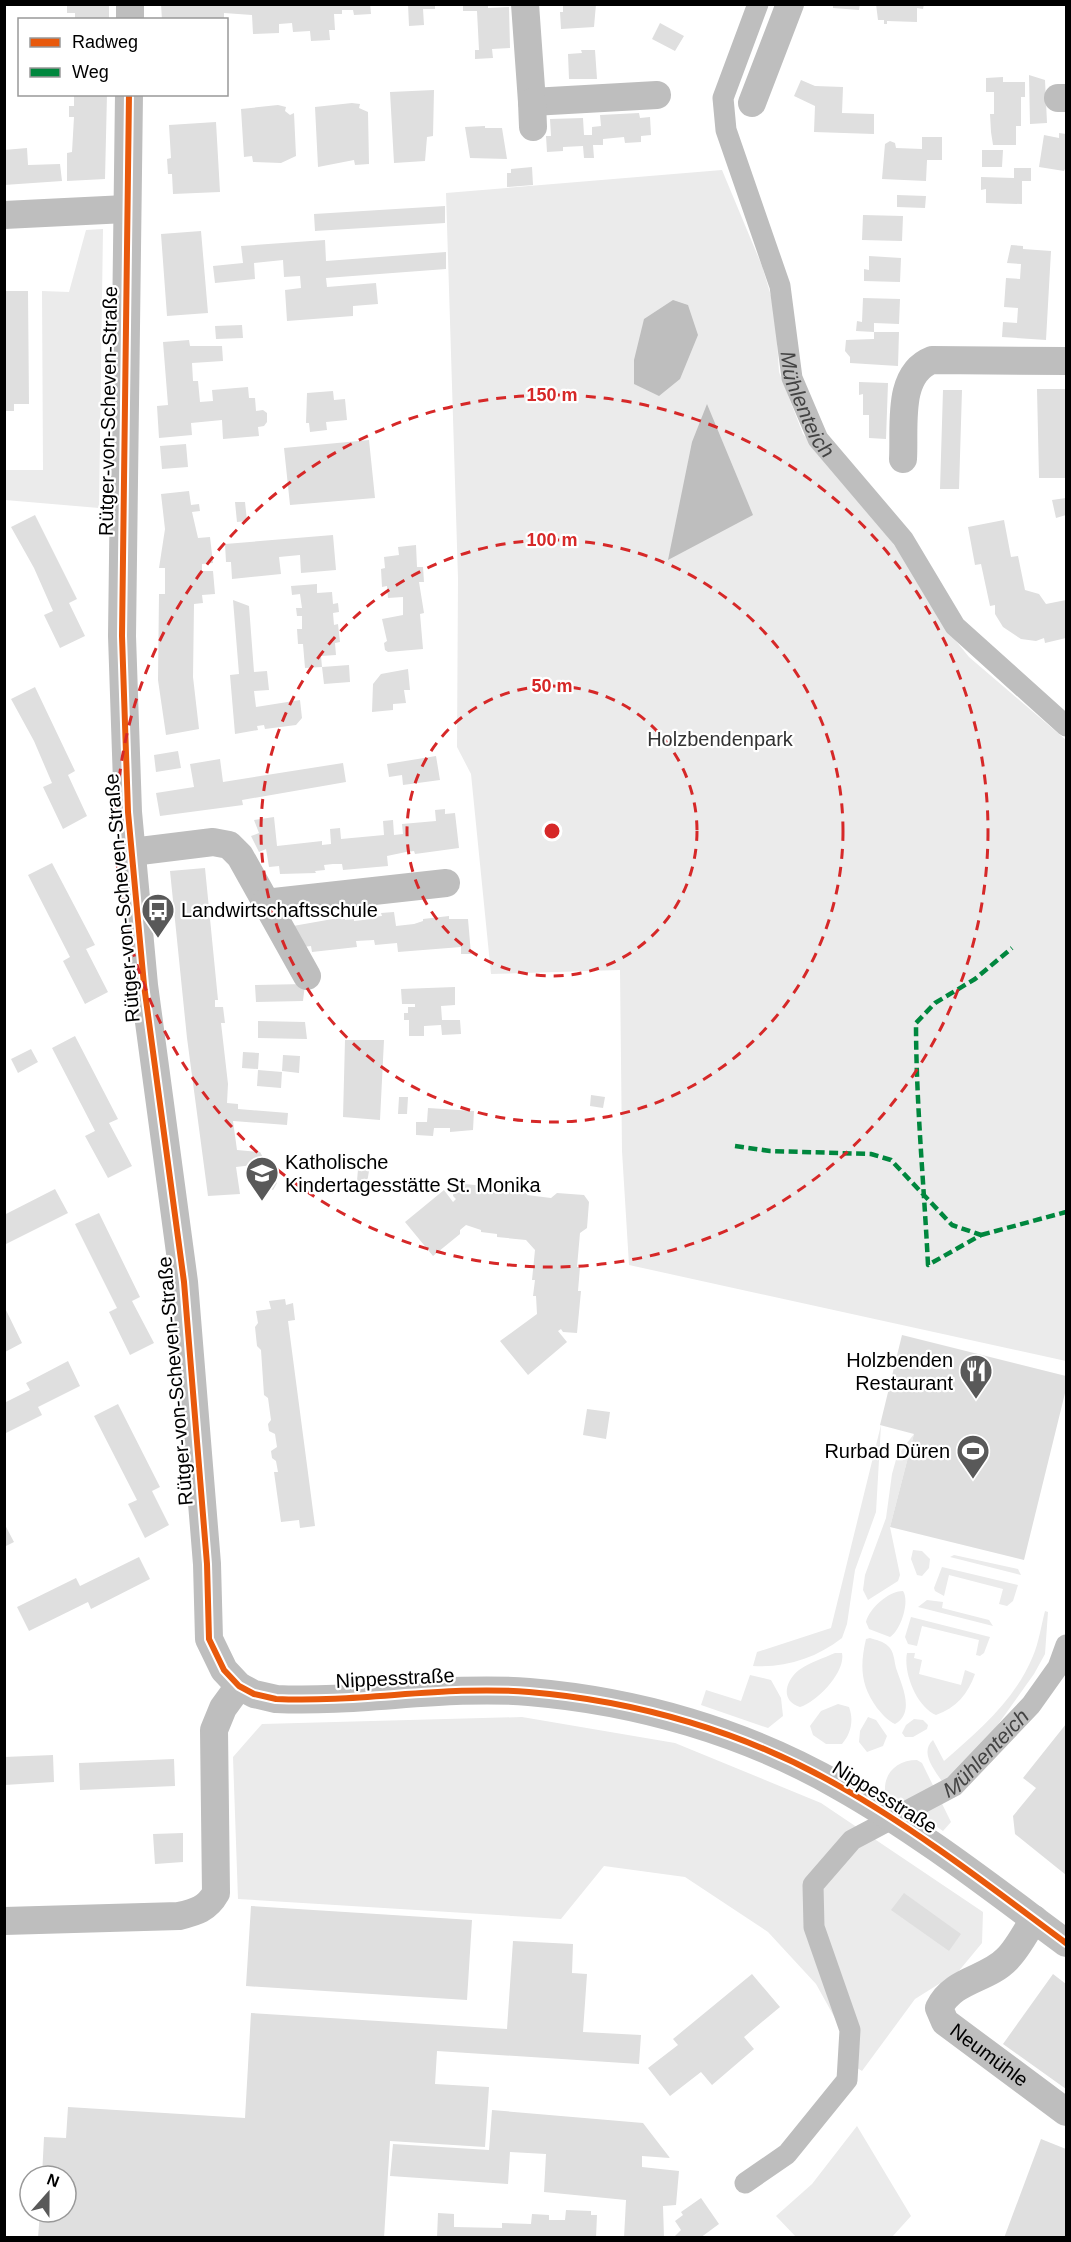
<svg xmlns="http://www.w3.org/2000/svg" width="1071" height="2242" font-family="Arial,sans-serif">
	<rect width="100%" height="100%" fill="#fff"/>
	<path fill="#ebebeb" d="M722 170 762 266 775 309 779 372 803 434 877 522 920 580 947 630 969 657 1066 740V1361L629 1265 622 1151 620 970 491 974 471 774 457 747 458 578 446 193Z
		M103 229 99 508 5 500V470H43L42 291 69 292 86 230Z
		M881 1425 876 1512 855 1570 847 1624 842 1638C816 1658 786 1668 753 1666L757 1652 831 1628Z
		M914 1434 890 1527 900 1575 898 1581 868 1600 863 1590 865 1575 886 1518 892 1474 897 1456Z
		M913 1550 922 1551 930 1559 929 1568 922 1576 917 1575 911 1559Z
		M954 1555 1018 1569 1021 1575 950 1557Z
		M942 1567 1018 1585 1013 1601 1007 1606 999 1604 1003 1589 949 1575 944 1596 935 1591 934 1588Z
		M903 1591C910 1601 901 1630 890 1637L869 1629 866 1622C869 1609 888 1591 903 1591Z
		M927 1600 943 1602 942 1608 989 1620 993 1626 918 1607Z
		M1045 1611 1048 1612 1045 1654 1034 1674 984 1744 959 1774 943 1783C935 1770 919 1753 933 1740L944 1761C979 1731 1015 1700 1033 1656 1039 1642 1041 1626 1045 1611Z
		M911 1617 990 1637 984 1653 980 1656 976 1655 979 1640 922 1626 917 1646 908 1644 905 1637Z
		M870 1638C876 1640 883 1641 888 1646 894 1651 894 1660 896 1668 901 1684 916 1712 895 1724 888 1721 882 1714 877 1708 860 1685 860 1665 866 1639Z
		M835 1653H842C846 1672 817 1702 800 1707 780 1701 785 1681 799 1670 810 1662 824 1658 835 1653Z
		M907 1653H915L914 1658 922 1660 919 1674 961 1685 965 1670 975 1674C968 1694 956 1708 936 1715 917 1707 903 1673 907 1653Z
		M750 1675 771 1680 781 1698 783 1716 768 1728 701 1705 706 1690 741 1701Z
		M838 1704 849 1707C854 1720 851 1734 842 1744H826L813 1735 810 1726 821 1711Z
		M522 1717 675 1743 821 1803 983 1912 982 1943 958 1972 915 1999 862 2071 849 2063 846 2038 816 1984 768 1932 685 1877 604 1866 561 1919 238 1899 233 1757 262 1724Z
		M868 1717 876 1720 887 1736 883 1746 867 1752 859 1742 860 1731Z
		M914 1719 923 1720 928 1725 927 1729 913 1737H905L902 1733 906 1725Z
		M917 1760 922 1763 951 1822 943 1831 885 1791C884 1772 898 1760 917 1760Z
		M857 2126 911 2216 892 2237H796L776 2216 812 2184Z"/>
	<path fill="#bebebe" d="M673 300 688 305 698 335 680 379 659 396 634 384V360L644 319Z
		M707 404 753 515 668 560 692 442Z"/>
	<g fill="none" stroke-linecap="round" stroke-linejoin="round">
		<g stroke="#bebebe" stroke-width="21">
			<path id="s1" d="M758 4 723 98 726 130 780 286 792 378 818 439 903 539 955 626 1066 726"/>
			<path id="s2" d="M745 2183 787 2154 847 2080 850 2030 814 1927 813 1885 852 1840 954 1786 1031 1705 1058 1667 1066 1645"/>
		</g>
	</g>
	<path fill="#dfdfdf" d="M71 4H109V20H75V13H67V6Z
		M161 4H370L371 14 354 15 353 10H342V14H334L335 30H329L330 40 311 41 310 31 293 32 292 23 279 24V33L253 34 252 15 224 13V19L162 20Z
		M408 4H435V9H423L424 25 409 26Z
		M463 4H488V8L509 7 510 48 492 49 493 58 475 59V50H479L477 11H463Z
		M563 4H596L594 27 561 29 560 12H563Z
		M833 4H860L859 10 833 8Z
		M876 4H924L923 9 917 8V22L887 21V24H884V20H878Z
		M660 23 684 36 675 51 652 39Z
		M581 50H595L597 79H569L568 54 582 53Z
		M1029 75 1045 80 1047 123 1030 124Z
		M1003 77V82H1025V97H1021V126H1016V145H993L991 132 990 114H994V92H986V78Z
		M801 80 815 86 843 87 842 113 874 114V134L814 132 815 106 794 96Z
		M434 90 433 136 427 137 425 161 394 163 390 92Z
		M74 94H107L105 179 67 181V153L72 152 74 117H69V106H74Z
		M352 103 360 104 359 108 368 112 369 164 355 165 354 160 318 167 315 107Z
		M278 105 286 107 285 111 290 115 294 113 296 156 281 163 253 162 252 156 244 157 241 109Z
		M639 113 640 118 650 117 651 135 641 136V142L625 143 624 137 603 139V145H593L594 158H584L583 146 563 147V151L547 152 546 136H551L550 119 583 118 584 135H592V127L601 126 600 115Z
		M216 122 220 192 173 194 172 174H168L167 159 171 158 169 125Z
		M485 126V128H502L507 159 470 158 465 127Z
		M1059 133 1066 134V167L1064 171 1039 167 1044 135 1059 138Z
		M922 137H942V160H927L926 181 882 179 885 144 890 141 895 143 896 148 922 149Z
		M27 148 28 165 60 164 62 181 4 185V150Z
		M982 150H1003L1002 167H982Z
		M532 167 533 185 507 187V173H511V169Z
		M1014 168H1031V181H1022V204L986 203V189L981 190V177L1014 178Z
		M897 195 926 196 925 208 897 207Z
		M445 206V223L315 231 314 214Z
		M863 215 903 216 902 241 862 240Z
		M201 231 208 313 167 316 161 234Z
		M325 240 326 261 446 252V269L326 278 327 287 376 283 378 304 353 306V316L287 321 285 290 301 288 300 276 284 277 283 260 254 263 255 279 215 283 213 266 243 263 241 246Z
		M1011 245 1023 246V249L1051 251 1046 340 1002 337 1003 322 1017 323 1018 308 1004 307 1006 278 1020 279 1021 264 1007 263Z
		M869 256 901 258 900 282 864 281V269L869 270Z
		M4 291H28L29 404H14V411H4Z
		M863 298 900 299 899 324 874 323V332L856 331 857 321 862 322Z
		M242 325 243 338 216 339 215 326Z
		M874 332H899L898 366 850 363V357L845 351 846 340 874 339Z
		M189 340 190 346H222L223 361 192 363 193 381H198L200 402 213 401 212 390 248 387 249 398H255L256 411 263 410 267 413V422L264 426 258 427 259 436 223 439 222 420 191 423 192 435 159 438 157 406 168 405 163 342Z
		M859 382 888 383 886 439 869 438V415H863V394L859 395Z
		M1037 389H1066V478H1039Z
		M943 390H962L959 489H940Z
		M333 391 334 400 345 399 347 420 326 422 327 430 310 432 309 423H306L307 393Z
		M369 440 375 498 290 505 284 448Z
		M186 444 188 467 162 469 160 446Z
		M189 491 191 505 199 504 200 511 192 512 198 538 210 537 213 563 202 564V571H213L215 594 202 595 203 603 194 604 193 677 199 729 166 735 158 680 159 594H165V568H159L165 529 161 494Z
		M1066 498V515L1056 518 1052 500Z
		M235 502H245L247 521 237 522Z
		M35 515 77 599 69 603 85 636 60 648 44 615 53 611 34 568 11 527Z
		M1004 520 1011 557 1018 556 1025 590 1039 594 1046 604 1066 600V638L1045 643 1044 638 1036 641 1021 639 1003 627 995 614V605L990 606 981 564 975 565 968 527Z
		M333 535 336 570 301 573 300 555 279 557 281 574 232 579 231 562H226L225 544Z
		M416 545 417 567H423L424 582H419L424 613 420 614 423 649 388 652 385 650 384 643 387 641 382 619 403 615V597L388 598 387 586 382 587 381 569 385 568 384 557 399 555 398 547Z
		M317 584V593L332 592 333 604 338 603 339 612 333 613 334 625 338 624 340 642 335 643 336 655 321 656 322 667 305 668 303 644H298L297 629H302V616H297L296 608H302L300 594 292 595 291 586Z
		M233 600 249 606 254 672 267 671 269 690 254 691 256 707 300 700 302 718 296 725 265 729 264 725 257 726 258 730 235 734 230 675 239 674Z
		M349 665 350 682 324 684 322 667Z
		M408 669 410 690H404L406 703 393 704V710L372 712 373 684 381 674Z
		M35 687 75 771 68 775 87 816 63 829 43 787 52 783 34 741 11 699Z
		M178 751 181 768 156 772 154 755Z
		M436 756 440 780 403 785 402 775 389 777 387 764Z
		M220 759 223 782 343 763 346 782 242 800 243 805 160 816 156 793 194 787 190 764Z
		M445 809V814L455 813 459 848 415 854 414 851 406 852 387 856 388 866 343 870 342 864H333L324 865 325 870 315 871 316 873 280 874 279 866 269 867 266 849 259 852 251 836 259 833 254 820 274 817 277 846 322 841V845L331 844 330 829 340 828 341 839 384 835 383 821 393 820 394 835 403 834 402 824 436 821 435 810Z
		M52 863 95 945 86 949 108 992 85 1004 63 961 70 957 28 875Z
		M205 868 218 1000H215V1007H223L225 1023H221L228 1084 227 1103 238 1104V1109L288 1113 287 1125 233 1121 237 1150 260 1152 277 1183 273 1190 268 1188 253 1165 236 1167 240 1194 208 1196 187 1038 170 871Z
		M394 912 396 926 414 924 423 921V919L449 916V919H468L471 954H461V947L398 952 397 943 375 945 374 940 356 941 357 947 312 952 311 946 303 947 293 926 344 917 345 920 354 919V921L372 919V917L382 916 381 913Z
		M305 984 303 1001 256 1002 255 985Z
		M455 987V1005L441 1006 442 1020H460L461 1034 442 1035 441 1025 424 1026V1036H409V1020H404V1013H408V1007H415V1004H402L401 989Z
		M258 1021 305 1022 307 1039 258 1038Z
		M75 1036 118 1119 109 1123 132 1166 108 1178 85 1136 95 1131 52 1048Z
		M345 1040H384L380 1120 343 1117Z
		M31 1049 38 1062 18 1073 11 1059Z
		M243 1052 259 1053 258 1069 242 1068Z
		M283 1055 300 1056 299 1073 282 1071Z
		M258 1070 282 1072 281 1088 257 1086Z
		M591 1095 605 1097 603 1108 590 1106Z
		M399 1097H408L407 1114H398Z
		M428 1108 474 1111 473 1130 450 1132V1128H434L433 1136 416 1135V1122H427Z
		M358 1169 369 1171 367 1183 357 1181Z
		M454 1183 496 1187 495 1192 502 1193 505 1190 528 1193 527 1195 551 1198 557 1193 584 1195 589 1202 587 1228 580 1233 577 1267H580L578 1291H581L577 1333 563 1332 561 1329 558 1331 567 1342 528 1375 500 1341 537 1314 536 1296H533L535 1280H532L535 1250 526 1240 497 1237V1234L481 1232V1230L466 1225 460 1230V1234L433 1256 405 1222 444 1190 453 1202 456 1199 453 1196Z
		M55 1189 68 1213 4 1245V1215Z
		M99 1213 140 1297 132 1301 154 1343 130 1355 109 1312 117 1308 75 1224Z
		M285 1299 286 1305 293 1303 295 1320 288 1321 315 1526 300 1528 299 1520 281 1522 274 1472H278L276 1461 272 1458 271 1451 277 1447 275 1434 269 1431 268 1424 271 1420 268 1398 264 1395 261 1350 257 1346 255 1327 258 1323 256 1311 271 1309 269 1301Z
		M5 1308 22 1343 5 1352Z
		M902 1335 1066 1376V1389L1024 1560 890 1527 914 1434 880 1425Z
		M68 1361 80 1386 38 1407 42 1415 4 1434V1403L30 1390 26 1383Z
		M118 1404 160 1487 152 1491 169 1525 145 1538 128 1504 137 1500 94 1416Z
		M587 1409 610 1412 606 1439 583 1435Z
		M4 1523 14 1542 4 1547Z
		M139 1557 150 1579 91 1609 88 1602 29 1631 17 1607 76 1578 80 1586Z
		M1066 1724V1875L1015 1834 1013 1816 1036 1788 1023 1778Z
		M53 1755 54 1782 4 1785V1757Z
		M174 1759 175 1786 80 1790 79 1763Z
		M183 1833V1862L155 1864 153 1834Z
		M904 1893 961 1934 949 1951 891 1910Z
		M251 1906 472 1920 467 2000 246 1986Z
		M513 1941 573 1944 572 1973 587 1974 583 2032 641 2035 639 2064 437 2051 435 2084 489 2087 485 2147 390 2141 384 2238H38L40 2212H66V2176H42L44 2137 66 2138 68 2107 245 2118 251 2013 507 2029Z
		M752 1974 780 2007 744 2037 754 2049 712 2085 701 2072 670 2096 648 2068 678 2045 673 2039Z
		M1053 1974 1066 1984V2089L1003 2044Z
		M492 2110 643 2123 670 2158 642 2156V2167L679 2171 676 2205 663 2206 664 2238H624L626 2200 544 2192 546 2154 510 2152 508 2184 390 2176 393 2144 489 2150Z
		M1041 2139 1066 2149V2238H1004Z
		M701 2198 719 2224 700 2238H673L681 2230 675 2221 683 2215 681 2212Z
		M566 2210 591 2211V2215H597L596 2238H437L438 2213 454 2214V2227L502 2228V2223L531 2224 532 2214 549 2215V2220H565Z"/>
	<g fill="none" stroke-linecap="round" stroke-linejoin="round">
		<g stroke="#bebebe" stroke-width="28">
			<path d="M130 4V20"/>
			<path d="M525 4 532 102 657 95"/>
			<path d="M129 94 122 636 128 812 144 985 184 1282 207 1564 209 1639 224 1670 239 1686 254 1694 276 1699C360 1703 445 1685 529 1692 637 1701 745 1732 839 1786 919 1831 993 1889 1066 1943"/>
			<path d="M1058 98H1066"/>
			<path d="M532 102 533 127"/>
			<path d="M752 103 790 4"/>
			<path d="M4 215 126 209"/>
			<path d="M903 459C905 427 896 374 932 360L1066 361"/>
			<path d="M132 852 213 842 229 845 240 856 307 976"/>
			<path d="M265 903 446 883"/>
			<path id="s3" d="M1034 1919C1026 1932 1018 1948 1007 1959 987 1980 953 1979 939 2008L945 2022 1066 2112"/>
			<path d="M4 1921 179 1916C196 1912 207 1909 216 1893L214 1730 223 1708 239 1686"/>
		</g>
		<path stroke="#00873e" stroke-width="4.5" stroke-dasharray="9 4.5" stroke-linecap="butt" d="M735 1146 770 1151 871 1154 891 1160 952 1225 981 1235 928 1265C924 1184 916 1103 916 1023L935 1003 975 979 1012 948
			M981 1235 1066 1212"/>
		<g stroke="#fff" stroke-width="10">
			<path id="cycleway" d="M129 94 122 636 128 812 144 985 184 1282 207 1564 209 1639 224 1670 239 1686 254 1694 276 1699C360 1703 445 1685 529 1692 637 1701 745 1732 839 1786 919 1831 993 1889 1066 1943"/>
		</g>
		<use href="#cycleway" stroke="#e8590c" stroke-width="6"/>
	</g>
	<g fill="none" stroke="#d62828" stroke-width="3" stroke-dasharray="10 8">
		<circle cx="552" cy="831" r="145"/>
		<circle cx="552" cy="831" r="291"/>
		<circle cx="552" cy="831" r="436"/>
	</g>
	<defs>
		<g id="bus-pin" transform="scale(1.725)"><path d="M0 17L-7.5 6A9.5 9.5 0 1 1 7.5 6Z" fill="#595959" stroke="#fff"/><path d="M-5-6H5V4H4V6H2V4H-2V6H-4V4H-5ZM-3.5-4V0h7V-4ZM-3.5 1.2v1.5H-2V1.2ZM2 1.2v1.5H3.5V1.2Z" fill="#fff"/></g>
		<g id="school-pin" transform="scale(1.725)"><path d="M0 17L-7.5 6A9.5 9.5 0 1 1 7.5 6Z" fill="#595959" stroke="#fff"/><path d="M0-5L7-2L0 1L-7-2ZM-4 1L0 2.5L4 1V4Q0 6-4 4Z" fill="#fff"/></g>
		<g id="restaurant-pin" transform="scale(1.725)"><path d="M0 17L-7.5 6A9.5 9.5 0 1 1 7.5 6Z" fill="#595959" stroke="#fff"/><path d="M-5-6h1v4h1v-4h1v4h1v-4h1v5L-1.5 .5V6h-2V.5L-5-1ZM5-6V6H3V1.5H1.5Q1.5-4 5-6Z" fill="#fff"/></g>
		<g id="stadium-pin" transform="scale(1.725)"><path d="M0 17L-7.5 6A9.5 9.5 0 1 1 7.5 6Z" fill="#595959" stroke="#fff"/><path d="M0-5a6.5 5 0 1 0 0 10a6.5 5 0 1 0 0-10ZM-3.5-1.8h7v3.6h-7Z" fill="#fff"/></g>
	</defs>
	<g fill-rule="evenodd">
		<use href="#bus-pin" x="158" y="910"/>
		<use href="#school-pin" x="262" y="1173"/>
		<use href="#restaurant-pin" x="976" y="1371"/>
		<use href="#stadium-pin" x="973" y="1451"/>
	</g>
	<g text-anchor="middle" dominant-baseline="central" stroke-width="4.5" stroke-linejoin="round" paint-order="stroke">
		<g font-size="20" fill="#000" stroke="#fff">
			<text transform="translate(108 411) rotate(-89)">Rütger-von-Scheven-Straße</text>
			<text transform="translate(122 898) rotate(-95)">Rütger-von-Scheven-Straße</text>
			<text transform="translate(175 1381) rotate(-95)">Rütger-von-Scheven-Straße</text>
			<text transform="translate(395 1678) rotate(-3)">Nippesstraße</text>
			<text transform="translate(885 1797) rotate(32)">Nippesstraße</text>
			<text stroke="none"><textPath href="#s3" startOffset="204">Neumühle</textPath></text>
		</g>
		<g font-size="20" fill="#323232" stroke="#fff">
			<text x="720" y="739">Holzbendenpark</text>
		</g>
		<g font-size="20" fill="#000" stroke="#fff" text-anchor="start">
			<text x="181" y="910">Landwirtschaftsschule</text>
			<text x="285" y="1162">Katholische<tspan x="285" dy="23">Kindertagesstätte St. Monika</tspan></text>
			<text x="953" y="1360" text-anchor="end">Holzbenden<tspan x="953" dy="23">Restaurant</tspan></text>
			<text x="950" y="1451" text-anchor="end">Rurbad Düren</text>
		</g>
		<g font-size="21" font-style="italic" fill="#434343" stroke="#fff">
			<text stroke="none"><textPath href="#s1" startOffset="420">Mühlenteich</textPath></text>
			<text stroke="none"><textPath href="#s2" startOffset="568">Mühlenteich</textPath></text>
		</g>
	</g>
	<circle cx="552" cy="831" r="9" fill="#d62828" stroke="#fff" stroke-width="3"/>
	<g font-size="18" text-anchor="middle" font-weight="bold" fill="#d62828" stroke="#fff" stroke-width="4.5" stroke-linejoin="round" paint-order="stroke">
		<text x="552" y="401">150 m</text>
		<text x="552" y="546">100 m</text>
		<text x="552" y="692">50 m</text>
	</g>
	<rect width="1071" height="2242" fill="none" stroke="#000000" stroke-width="12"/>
	<rect x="18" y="18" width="210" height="78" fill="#ffffff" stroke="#999999" stroke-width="1.5"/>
	<rect x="30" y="38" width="30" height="9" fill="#e8590c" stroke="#999999" stroke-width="1.5"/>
	<text x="72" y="48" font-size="18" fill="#000000">Radweg</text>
	<rect x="30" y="68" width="30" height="9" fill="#00873e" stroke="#999999" stroke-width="1.5"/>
	<text x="72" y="78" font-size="18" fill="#000000">Weg</text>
	<g transform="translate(48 2194) rotate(21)"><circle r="28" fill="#ffffff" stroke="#999999" stroke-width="1.5"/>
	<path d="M0-4.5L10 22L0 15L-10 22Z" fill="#595959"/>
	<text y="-9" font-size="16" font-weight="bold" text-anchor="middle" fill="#000000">N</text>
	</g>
</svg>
